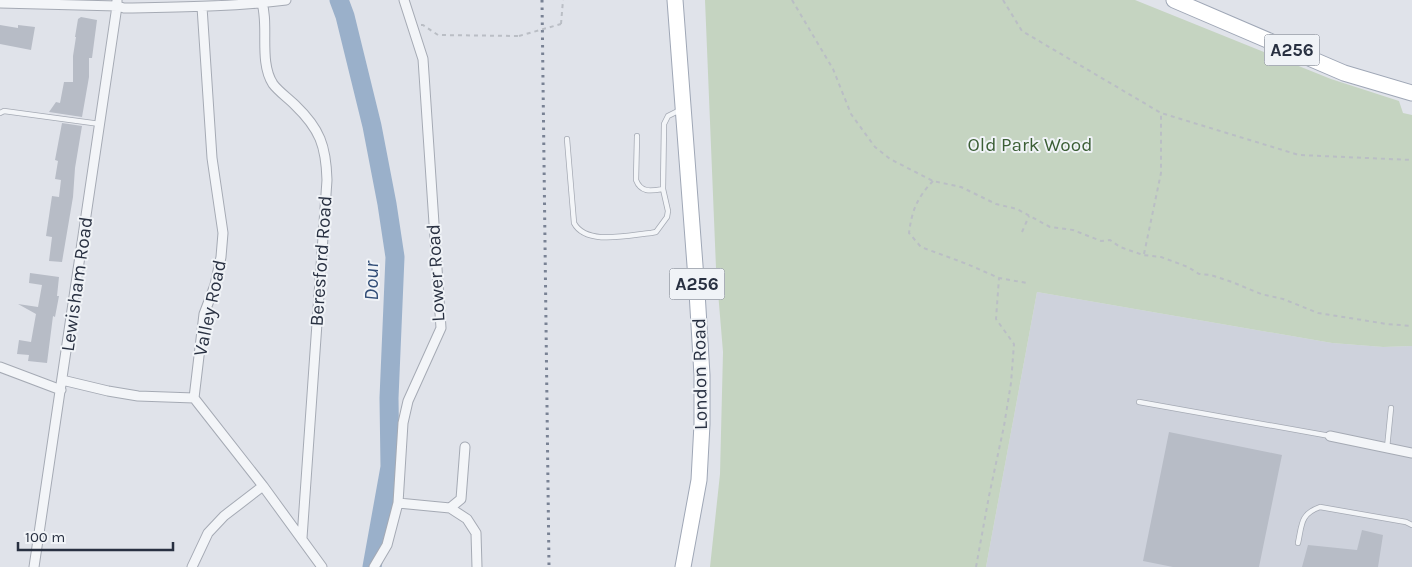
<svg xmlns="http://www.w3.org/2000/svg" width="1412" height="567" font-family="Karla,sans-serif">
	<rect width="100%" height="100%" fill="#e0e3ea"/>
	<path fill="#ced2dc" d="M1037 292 1332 343 1383 347 1412 346V567H986Z"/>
	<path fill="#c5d4c1" d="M705 0H1135L1331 79 1399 101 1403 113 1412 115V346L1383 347 1332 343 1037 292 986 567H710L720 474 723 352 716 268Z"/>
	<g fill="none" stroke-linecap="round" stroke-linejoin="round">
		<path stroke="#9ab0ca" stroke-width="19" d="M339 0 345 16 372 126 387 204 395 257 389 398 390 467 372 567"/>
	</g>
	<path fill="#b7bcc6" d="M81 17 97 20 92 58H89V77L82 117 49 112 56 102 60 103 64 82H73V56L76 37H75L78 19Z
		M0 25 18 28V25L35 27 31 50 0 44Z
		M62 123 82 126 75 168 73 197 62 262 49 261 52 237 46 236 52 196 59 197 61 180 55 179 58 161 55 160Z
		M30 273 59 277 57 296H59L55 317 53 316 47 363 28 361 29 355 17 354 19 340 31 342 36 314 18 304 38 307 42 285 29 283Z
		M1169 432 1282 455 1259 567H1173L1143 561Z
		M1362 530 1383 535 1378 567H1302L1308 545 1357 550Z"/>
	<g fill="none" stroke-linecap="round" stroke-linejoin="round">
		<g stroke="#a5aab4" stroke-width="6">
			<path id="lane" d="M0 113 4 111 100 124
				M637 136 636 180C641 193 651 191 663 189
				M567 139 574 223C586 246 629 235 651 233L656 232 667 217 668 211 663 189 664 124 668 116 680 110
				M1139 402 1330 436
				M1387 448 1391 408
				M1298 543C1302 525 1300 514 1320 507L1406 522 1412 525"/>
		</g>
		<g stroke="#a5aab4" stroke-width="11">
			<path id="street" d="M261 0C270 23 258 61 273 84 278 91 288 98 295 105 320 129 326 146 327 180L302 538
				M0 3 117 6 124 8C178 7 232 7 286 0
				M202 7 212 158 223 233 221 257 215 285 204 314 194 398 263 486 322 567
				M0 367 61 390
				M62 380 108 391 138 396 194 398
				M1330 436 1412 453
				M398 503 450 508 467 519 476 533 477 567
				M450 508 461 499 465 447
				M34 567 117 6V0
				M192 567 208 533 224 516 263 486
				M374 567 387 545 398 503 403 423 408 401 441 328 423 59 404 0"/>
		</g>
		<g stroke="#9fa7b6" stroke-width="17">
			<path id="primary" d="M675 0 697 292 702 375V424L699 480 683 567
				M1174 0 1344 73 1412 93"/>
		</g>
		<path stroke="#babec5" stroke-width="2" stroke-dasharray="4 4" stroke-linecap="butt" d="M792 0 833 69 851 114 875 147 890 159 933 181 961 187 996 204 1017 209 1050 227 1073 230 1101 241 1110 240 1120 247 1143 255 1161 257 1188 267 1199 274 1211 275 1232 282 1261 294 1283 299 1318 313 1387 324 1412 326
			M1003 0 1022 31 1161 113 1299 155 1412 160
			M561 24 563 0
			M421 25H423L438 35 519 36
			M933 181C917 198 912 210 909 233L921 247 967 264 999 278 1027 283
			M1022 232 1029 216
			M1144 254 1161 173V113
			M976 567 989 496 1004 426 1011 383 1014 344 996 319 999 278"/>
		<use href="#lane" stroke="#f3f5f8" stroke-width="4.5"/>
		<use href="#street" stroke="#f3f5f8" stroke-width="9"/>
		<use href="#primary" stroke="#fff" stroke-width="15"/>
		<path stroke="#798294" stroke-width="3" stroke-dasharray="2.5 5" stroke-linecap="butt" d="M542 0 549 567"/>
		<path stroke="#babec5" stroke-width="2" stroke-dasharray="4 4" stroke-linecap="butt" d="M519 36 561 24"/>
	</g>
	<g text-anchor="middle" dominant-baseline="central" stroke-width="4" stroke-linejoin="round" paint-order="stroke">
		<g fill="#f0f3f7" stroke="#646a78" stroke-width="1">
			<rect x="1264.5" y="34.5" width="55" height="31" rx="4"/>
			<rect x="669.5" y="268.5" width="55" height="31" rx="4"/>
		</g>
		<g font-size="18" font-weight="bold" fill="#283041">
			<text x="1292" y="50">A256</text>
			<text x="697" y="284">A256</text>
		</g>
		<g font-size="19" fill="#3b5e35" stroke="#f0f3f7">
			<text x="1030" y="145">Old Park Wood</text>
		</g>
		<g font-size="19" fill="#283041" stroke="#f0f3f7">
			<text transform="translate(321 261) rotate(-86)">Beresford Road</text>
			<text transform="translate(436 273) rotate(-93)">Lower Road</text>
			<text transform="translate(77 284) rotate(-82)">Lewisham Road</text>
			<text transform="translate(210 308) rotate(-78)">Valley Road</text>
			<text transform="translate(700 374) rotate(-91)">London Road</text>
		</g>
		<g font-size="20" font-style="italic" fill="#314d77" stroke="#f0f3f7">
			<text transform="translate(371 281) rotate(-90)">Dour</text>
		</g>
	</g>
	<path d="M18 542v8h155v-8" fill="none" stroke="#283041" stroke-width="2.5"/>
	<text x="25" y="542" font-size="15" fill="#283041" stroke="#f0f3f7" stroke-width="4" paint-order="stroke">100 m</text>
</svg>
